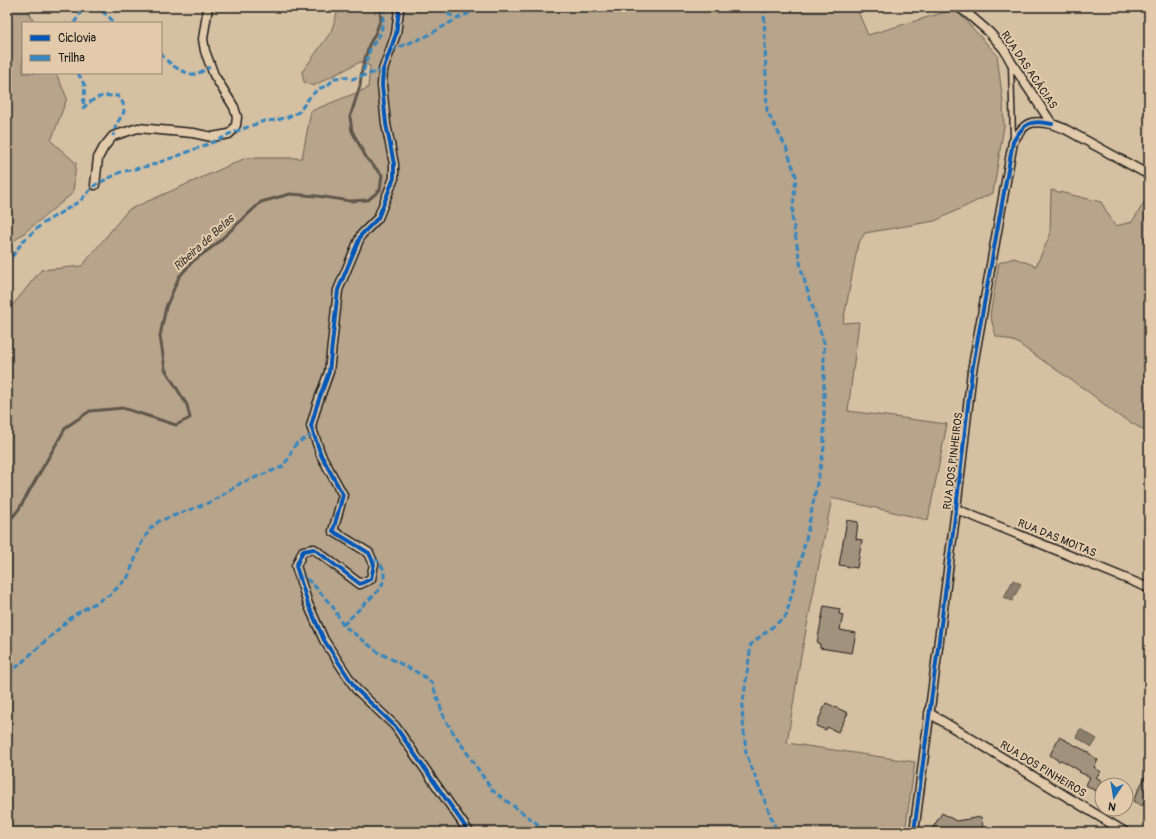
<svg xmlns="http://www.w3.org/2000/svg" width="1156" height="839" font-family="Pangolin,sans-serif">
	<rect width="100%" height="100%" fill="#d6c0a2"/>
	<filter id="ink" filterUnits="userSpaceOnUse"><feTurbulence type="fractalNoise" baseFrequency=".025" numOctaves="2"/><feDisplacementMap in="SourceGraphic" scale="8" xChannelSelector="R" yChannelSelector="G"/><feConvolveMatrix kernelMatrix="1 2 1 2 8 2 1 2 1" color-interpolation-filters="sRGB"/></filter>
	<g filter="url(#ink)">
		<path fill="#b7a48b" stroke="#6a6054" d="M7 7H27L34 23H23V73H56L67 98 51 141 76 163 73 193 7 247Z
			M339 7H856L868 35 955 9 997 55 1003 103 1004 126 993 193 935 221 865 233 858 244 843 323 859 322 848 411 947 424 928 520 832 498 800 661 787 743 915 762 905 832H7V312L41 270 82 266 128 210 246 158H302L311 111 368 88 370 66 360 62 313 86 304 82 302 72 331 32Z
			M1051 190 1101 202 1115 226 1132 222 1149 195V253L1147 257 1149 258V433L1116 414 1090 393 1016 342 996 336 990 315 999 263 1014 258 1036 266 1050 235Z"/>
		<path fill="#8c7e6c" stroke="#5f574c" d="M1013 580 1021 584 1012 601 1004 597Z
			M1080 729 1097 739 1092 747 1076 737Z"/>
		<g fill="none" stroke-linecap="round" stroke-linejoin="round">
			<path stroke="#5f574c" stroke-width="3" d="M7 524 19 509 66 427 90 411 123 408 176 425 190 418 187 405 165 369 160 336 166 307 179 277 193 261 215 245 261 202 290 194 317 196 350 201 368 200 380 190 382 175 367 159 352 131 350 117 360 86 362 69 369 45 376 32 381 18 379 7"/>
		</g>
		<path fill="#a1927d" stroke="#1c1c1c" d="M847 520 858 522 856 539 862 540 857 568 839 565Z
			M824 606 840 609 839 614 843 615 840 630 856 633 852 653 820 648V644L817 643Z
			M826 703 848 713 838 732 827 727 826 730 816 726Z
			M1059 737 1086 751 1098 760 1094 767 1101 772 1096 777 1102 781 1096 791 1086 785 1090 777 1079 772 1080 771 1065 762 1061 760 1059 761 1050 755Z
			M1149 769V803L1145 801 1142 806 1133 801Z
			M942 813 956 821 981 817 984 832H938L932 829Z"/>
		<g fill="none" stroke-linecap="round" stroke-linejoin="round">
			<g stroke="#1c1c1c" stroke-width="7">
				<path id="service" d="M1011 65 1013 138"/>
			</g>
			<g stroke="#1c1c1c" stroke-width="11">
				<path id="minor" d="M398 7 399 10 396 34 383 70 382 85 386 124 394 164V178L378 218 361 235 338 290 329 372 317 405 311 426 321 455 343 495 333 531 369 553 374 564 371 579 360 584 314 549 303 551 296 566 308 604 324 640 341 666 356 689 395 726 469 832
					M958 7 967 13 989 32 1004 49 1011 62 1052 124 1065 129 1149 175
					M95 185 98 158 104 147 113 136 138 128 193 133 212 137 229 134 233 130 236 125 237 117 234 107 214 75 205 51 203 39 208 7
					M956 509 1149 588
					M929 713 1125 832
					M914 832 956 509 972 371 1013 142C1024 123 1030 119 1052 124"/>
			</g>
			<use href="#service" stroke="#e2caaa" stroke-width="4"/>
			<use href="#minor" stroke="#e2caaa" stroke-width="8"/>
			<path stroke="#3686bf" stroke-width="3" stroke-dasharray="6 3" stroke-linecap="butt" d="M441 7 448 14 454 17
				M764 7 767 111 786 147 796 176 792 217 802 273 824 343V448L806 539 786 616 751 644 742 710 746 753 777 832
				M74 23 83 9C99 6 104 12 115 23
				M391 50 425 37 458 18 484 7
				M161 53C165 62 186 76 196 74 200 73 206 69 210 67
				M383 70 362 76 370 49 381 33 385 7
				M78 73 85 86 83 108C97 96 100 95 118 96L123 103 124 112 116 125 113 136
				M7 264 23 241 42 224 80 201 95 185 121 172 149 166 180 155 221 139 229 134 264 121 277 120 288 117 299 112 309 98 318 89 328 85 335 78 345 77 352 79 362 76
				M299 574 312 583 333 607 343 625 378 652 422 675 432 683 445 720 492 790 543 828 554 832
				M343 625 380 589 384 580V570L379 562 372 558
				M7 672 12 671 19 665 74 615 111 594 128 577 141 544 150 529 159 521 211 502 241 483 282 467 289 458 292 449 297 443 314 434"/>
			<g stroke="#e2caaa" stroke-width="6">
				<path id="cycleway" d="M398 7 399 10 396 34 383 70 382 85 386 124 394 164V178L378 218 361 235 338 290 329 372 317 405 311 426 321 455 343 495 333 531 369 553 374 564 371 579 360 584 314 549 303 551 296 566 308 604 324 640 341 666 356 689 395 726 469 832
					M914 832 956 509 972 371 1013 142C1024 123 1030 119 1052 124"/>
			</g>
			<use href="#cycleway" stroke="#0057b8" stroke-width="4"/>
		</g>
	</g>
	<g text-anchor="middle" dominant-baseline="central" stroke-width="4" stroke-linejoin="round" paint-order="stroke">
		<g font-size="11" fill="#1c1c1c" stroke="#e2caaa">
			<text transform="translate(1029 70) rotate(56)">RUA DAS ACÁCIAS</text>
			<text transform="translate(953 461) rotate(-83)">RUA DOS PINHEIROS</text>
			<text transform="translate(1057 538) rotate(22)">RUA DAS MOITAS</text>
			<text transform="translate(1043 769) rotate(31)">RUA DOS PINHEIROS</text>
		</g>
		<g font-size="12" font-style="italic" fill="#433e38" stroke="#e2caaa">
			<text transform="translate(204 243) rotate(-42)">Ribeira de Belas</text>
		</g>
	</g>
	<rect width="1156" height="839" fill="none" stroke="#e2caaa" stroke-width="24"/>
	<rect x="12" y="12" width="1132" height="815" fill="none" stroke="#1c1c1c" stroke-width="1.5" filter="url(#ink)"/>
	<rect x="22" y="22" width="140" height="52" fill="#e2caaa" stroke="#938471"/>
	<rect x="30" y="35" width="20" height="6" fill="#0057b8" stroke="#938471"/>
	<text x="58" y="42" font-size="12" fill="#1c1c1c">Ciclovia</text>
	<rect x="30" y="55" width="20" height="6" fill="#3686bf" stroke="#938471"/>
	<text x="58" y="62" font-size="12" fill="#1c1c1c">Trilha</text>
	<g transform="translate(1114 797) rotate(192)"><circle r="19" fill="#e2caaa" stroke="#938471"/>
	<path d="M0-3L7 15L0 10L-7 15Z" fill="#1f6fb2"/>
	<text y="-6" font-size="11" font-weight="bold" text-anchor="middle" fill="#1c1c1c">N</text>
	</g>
</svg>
